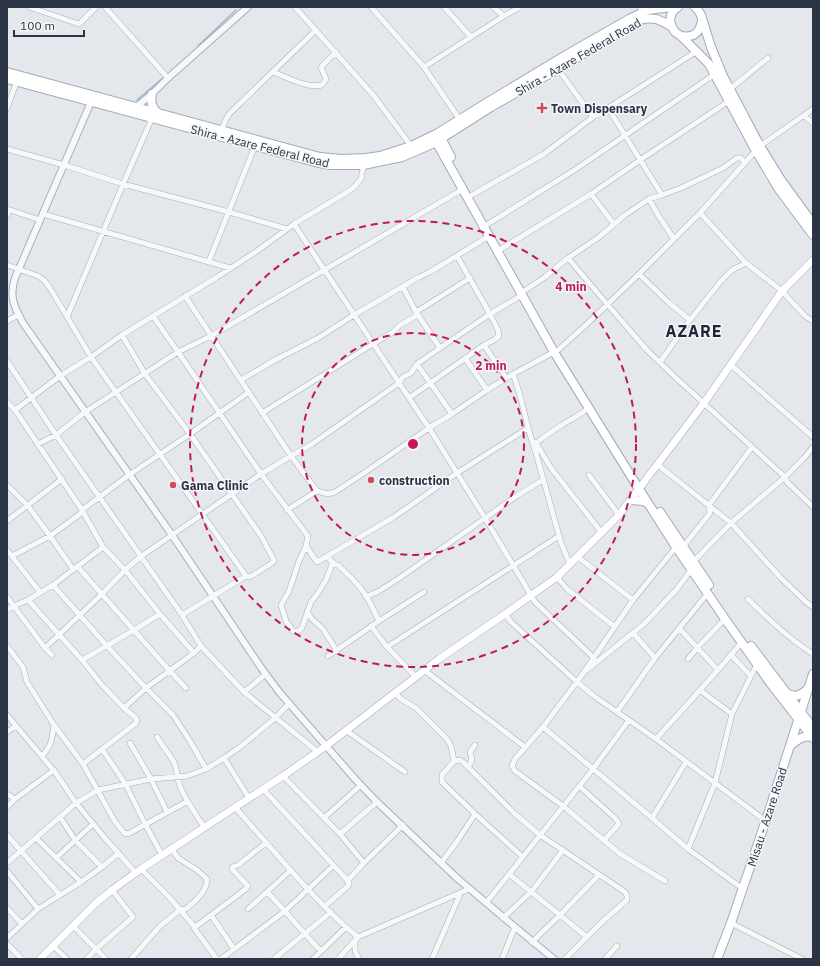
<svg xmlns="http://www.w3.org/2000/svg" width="820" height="966" font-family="'IBM Plex Sans',sans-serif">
	<rect width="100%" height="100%" fill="#e4e7ec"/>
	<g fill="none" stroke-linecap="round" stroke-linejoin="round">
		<path stroke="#9fb4cc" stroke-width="1.5" d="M198 46 236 10
			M137 100 163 78"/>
		<g stroke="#a9aeb7" stroke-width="6">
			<path id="minor" d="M29 7 79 24 96 7
				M105 7 168 78
				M295 7 374 96 411 146
				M371 7 424 67 460 120
				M444 7 471 37
				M493 7 504 16
				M640 7 643 12
				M424 67 504 16 520 7
				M558 69 592 116C598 117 603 111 608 108L697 51
				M273 72C287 77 307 89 322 85L326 79 321 67 336 52
				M730 89 768 58
				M7 108 17 81
				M608 108 662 195
				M804 116 813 123
				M222 130 225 121 229 114 316 30
				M7 149 64 165 123 184 229 212 287 229
				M591 194 614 224
				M472 195 544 154 593 117
				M649 199 658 215 674 239
				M7 209 40 220
				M700 213 746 263 782 291 805 316 813 321
				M43 214 230 268
				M7 216 9 210
				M294 224 429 428 485 518 535 602 594 658
				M488 224 576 169 715 74
				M501 249 591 194 640 160 729 101
				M568 258 607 304 647 350 675 377 785 477 787 482 813 507
				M209 261 255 146
				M7 265 38 276 44 280 50 288 91 357 246 576
				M639 274 668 302 690 320
				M403 287 416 312 440 348
				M524 291 545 277 568 258 599 237 625 215 649 199 662 195 681 188 723 168 737 158H741L745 163
				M185 296 291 456 317 491 328 494 335 492 364 473 429 428 452 414 487 390 513 374 554 352
				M153 316 178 352 261 474 308 536 306 546 299 561 289 591 281 605 286 621 293 631 297 632 302 628 311 602 318 593 326 580 333 562
				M67 317 124 182 152 118
				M7 321 18 315
				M122 335 145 374 190 434 261 536 274 560 272 563 250 577 246 576 182 615
				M484 345C491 356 499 366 506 378
				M558 350 588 323 639 274 700 213 760 146 813 109
				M465 358 487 390
				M7 361 56 435 182 615 201 646 244 692 318 752
				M660 362 690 320 721 281 732 270 746 263
				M417 364 452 414
				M731 365 813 437
				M513 374C523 399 526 427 536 453L561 543 570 564
				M241 380 275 360 318 338 354 315 419 277 430 272 489 236
				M409 398 484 345 494 340 499 336 498 330 490 314 457 256
				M7 402 15 410 82 510 103 547 125 570 160 614 194 653
				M15 410 60 376 91 357 122 335 217 277 257 251 294 224 349 191 354 187 361 179 364 163
				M262 413 373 344 393 332 400 325 416 316V312L470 278
				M532 442 536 443 551 468 602 533
				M536 443C544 437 553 430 562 425 571 419 581 415 588 408
				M38 444 56 435 85 412 178 352 211 336 463 189
				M658 465 731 523 781 578 806 602 813 607
				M589 475 619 515
				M8 486 28 506 50 536 73 569
				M287 510 317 491
				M7 521 62 479
				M306 546 317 562 394 517 457 473 528 428
				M683 547 710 513 709 505 752 447
				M7 550 40 592
				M12 556 50 536 80 514 82 510 129 475 190 434 249 392
				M328 556 329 559 336 565H338C347 574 357 582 364 593 370 601 374 611 379 621
				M578 557 633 600
				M693 562 731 523 785 477 804 458 813 447
				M77 566 169 670 186 688
				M557 577 567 589 615 627
				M53 585 107 646 146 688 173 715 190 741 206 769
				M7 597 45 648 52 655
				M366 597 379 591 398 579 518 495 543 480
				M748 599C768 619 789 639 813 654
				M28 600 82 660 102 685 124 708 136 718 137 721 136 723 83 764
				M7 610 14 606 28 600 53 585 103 547
				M307 612 312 619 323 629 337 651
				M505 614 511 622 577 682 594 696 656 739 766 821
				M371 626 387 647 416 677
				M679 628 718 670
				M633 633 655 658
				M7 646 23 667 27 682 54 725 83 764 114 820 124 833 128 834 188 801
				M387 647 559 536
				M45 648 102 594 125 570 140 557 261 474 291 456 312 444 399 383 403 377 411 373 417 364 440 348 490 314 522 295
				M731 655 751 676
				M328 656 379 621 424 592
				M688 659 697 648 725 619
				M82 660 134 630 160 614
				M424 670 525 747
				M587 670 645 623 677 589 691 570
				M700 690 713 700 732 714
				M244 692 266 674
				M395 693 401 699 416 708 447 739 451 746 454 761
				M124 708 146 688 194 653 201 646
				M617 712 655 658 708 593
				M7 715 55 772 76 803 104 837 135 872
				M543 727 652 818 688 849 743 889
				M347 731 405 772
				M7 732 16 726
				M157 737 174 762C177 769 177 776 179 783 183 797 196 814 204 827
				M656 739 718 670 742 642
				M130 743 151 779 167 812
				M102 749 126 785 145 824 162 855
				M42 756C52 745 52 739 54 725
				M224 758 249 798
				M468 767C473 760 472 760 470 752L475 745
				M283 776 340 834 364 863
				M579 786 616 819 619 824 604 840
				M263 789 349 882V884L348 886 325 906
				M7 794 15 799
				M7 807 15 799 54 770
				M235 807C254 829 273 850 292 872 313 895 334 918 358 937
				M60 817 75 840 102 867
				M324 818 361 785
				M652 818 686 762
				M340 834 377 802
				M7 835 60 895
				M36 838 81 882
				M688 849 715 783 732 714 757 664
				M523 857 475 814 442 782V775L454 761 460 760 463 762 515 814 540 835 625 892 627 896V900L602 922 565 959
				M56 858 93 824
				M7 863 76 803 98 790 151 779 187 776 206 769 224 758 240 747 275 718 289 704
				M441 863 458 840 475 814
				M141 869 169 897 194 926V928L217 959
				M7 871 38 909
				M509 874 587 937
				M347 881 364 863 403 825
				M665 881 619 853 563 806 515 771 512 766 515 759 543 727 582 675 633 600 676 547
				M267 892C286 911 302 932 321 951
				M486 903 593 769 629 720
				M7 908 22 924
				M248 909 291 870
				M211 915 234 949
				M503 918 532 891 563 850
				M731 923 802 959
				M73 926 106 959
				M194 928 247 888 248 886 232 869V867L238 865 266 843
				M7 938 38 909 60 895 81 882 102 867 119 853
				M355 941V951L359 959
				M532 942 560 915 599 875
				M7 944 22 959
				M53 946 67 959
				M87 959 96 949 133 917 112 890
				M131 959 160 926 180 910 186 909C195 901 207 892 207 879L197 870 178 858 171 848
				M221 959 285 911 333 866
				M274 959 331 912
				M313 959 346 927
				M338 959 358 937 469 889
				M432 959 461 892
				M502 959 515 927
				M605 959 617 946"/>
		</g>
		<g stroke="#a9aeb7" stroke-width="8">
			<path id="tertiary" d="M91 102 15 278C9 296 14 307 23 323L172 535 262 669 280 693 355 779 377 802 458 879 515 927 554 959
				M136 107 152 94 168 78 248 7"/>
		</g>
		<g stroke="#a9aeb7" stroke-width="8">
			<path id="secondary" d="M40 959 97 902 112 890 141 869 283 776 326 746 439 659 505 614 557 577 619 515 704 403 782 291 813 260"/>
		</g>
		<g stroke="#a3abb8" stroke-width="10">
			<path id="primary" d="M678 7 674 10 671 15 670 21 672 27 675 32 681 36 709 64 756 151 778 188 813 235
				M695 7 698 10 701 15 711 47 723 76 760 146 781 180 813 224
				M681 36C694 38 700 33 702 20
				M7 72 320 157 341 159 366 158 380 156 411 146 438 133 488 102 566 55 629 19 648 10 671 7
				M7 79 319 163 331 165H363L402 157 423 148 436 142 491 107 558 69 640 20C654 16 660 20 672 27
				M152 94C150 102 152 108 158 113
				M439 134 451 157
				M434 138 554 352 639 489 676 547 725 619 771 684 813 738
				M631 500 643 501 647 503
				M660 512 709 585
				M751 646 813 728
				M785 693C796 698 800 696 809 688
				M791 745C797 740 803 735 812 737
				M717 959 731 923 768 814 813 674"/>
		</g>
		<use href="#minor" stroke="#f7f8fa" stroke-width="5"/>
		<use href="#tertiary" stroke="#f7f8fa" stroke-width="6"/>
		<use href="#secondary" stroke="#fff" stroke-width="7"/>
		<use href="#primary" stroke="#fff" stroke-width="8"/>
	</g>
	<g fill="none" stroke="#c2185b" stroke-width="2" stroke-dasharray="7 5">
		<circle cx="413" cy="444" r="111"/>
		<circle cx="413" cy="444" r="223"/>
	</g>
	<g fill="#d1495b" stroke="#f4f6f9" stroke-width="1.5">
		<path d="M540 102h4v4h4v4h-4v4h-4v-4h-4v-4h4z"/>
		<circle cx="371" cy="480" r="4"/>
		<circle cx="173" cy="485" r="4"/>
	</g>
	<g text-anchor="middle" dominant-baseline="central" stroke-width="3" stroke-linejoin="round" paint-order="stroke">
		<g font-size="12" fill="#2b3445" stroke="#f4f6f9">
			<text transform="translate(578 57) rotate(-30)">Shira - Azare Federal Road</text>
			<text transform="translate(260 146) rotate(14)">Shira - Azare Federal Road</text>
			<text transform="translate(767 817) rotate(-72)">Misau - Azare Road</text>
		</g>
		<g font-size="12" font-weight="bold" fill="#2b3445" stroke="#f4f6f9" text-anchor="start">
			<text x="551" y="108">Town Dispensary</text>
			<text x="379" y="480">construction</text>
			<text x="181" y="485">Gama Clinic</text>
		</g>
		<g font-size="16" font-weight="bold" letter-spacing="1" fill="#1d2536" stroke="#f4f6f9">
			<text x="694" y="331">AZARE</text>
		</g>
	</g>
	<circle cx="413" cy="444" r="6" fill="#c2185b" stroke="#f4f6f9" stroke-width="2"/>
	<g font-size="12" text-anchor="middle" font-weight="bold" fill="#c2185b" stroke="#f4f6f9" stroke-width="3" stroke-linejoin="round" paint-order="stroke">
		<text x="571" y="291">4 min</text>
		<text x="491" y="370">2 min</text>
	</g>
	<rect width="820" height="966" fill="none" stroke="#2b3445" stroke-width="16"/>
	<path d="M14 30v6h70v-6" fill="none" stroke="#2b3445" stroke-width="2"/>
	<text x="20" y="30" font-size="12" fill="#2b3445" stroke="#f4f6f9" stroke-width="3" paint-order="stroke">100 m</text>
</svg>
